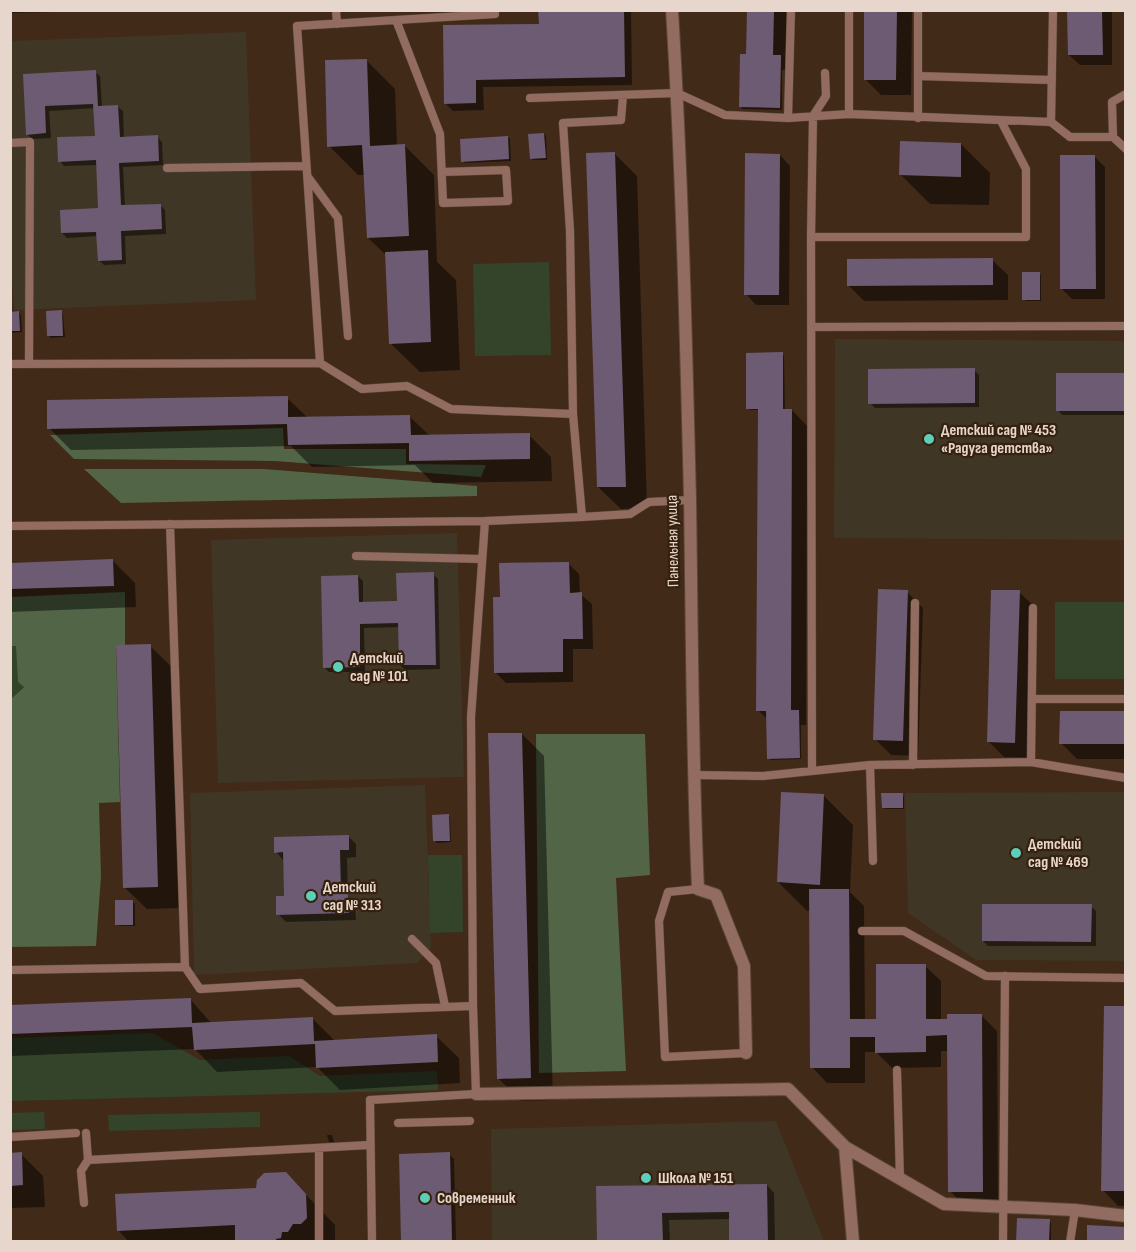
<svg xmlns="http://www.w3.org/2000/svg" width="1136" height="1252" font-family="'Sofia Sans Condensed',sans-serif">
	<rect width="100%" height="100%" fill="#412a18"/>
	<path fill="#403625" d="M246 32 256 300 14 310 10 249V41Z
		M835 339 1125 341V540L834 538Z
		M457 533 464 777 218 783 211 540Z
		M425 785 431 948 417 963 194 975 190 793Z
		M1125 792V961L976 960 908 913 905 793Z
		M776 1121 824 1241H492L491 1129Z"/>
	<path fill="#34442a" d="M549 262 551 355 475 356 473 264Z
		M1055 602H1125V679H1055Z
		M17 645 18 682 24 686 11 699V646Z
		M428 855H462L463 932 430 933Z
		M152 1033 200 1060 289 1056 320 1076 437 1071 438 1090 11 1101V1038Z
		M44 1112 45 1129 11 1130V1113Z
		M260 1112V1127L109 1131 108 1115Z"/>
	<path fill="#526546" d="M283 428 284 449H406V464L486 465 481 477 275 461 74 459 50 435Z
		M84 469H264L477 486V496L121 503Z
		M125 592V645L116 646 120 802 99 803 101 876 96 946 11 947V699L24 687 18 682 16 646H11V597Z
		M536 734H645L650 875 616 878 626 1071 539 1073Z"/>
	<path fill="#0007" d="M10 10H136L10 13Z
		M540 10H631L632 85 483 87 484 110 453 111 445 103 540 25Z
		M749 10H789L788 70H782V110L743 109 741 107 748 56Z
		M866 10H912L911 95H881L865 79Z
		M1069 10H1112V65H1080L1069 55Z
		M366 60 395 89 397 146H405L434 175 437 262 456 280 460 370 420 372 390 343 387 256 368 238 365 175H358L329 146Z
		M95 72 100 76 102 107H118L123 111 124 138 157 137 162 142 163 165 123 167 125 207 160 205 165 210 166 234 125 236 126 264 104 265 99 260 98 236 67 238 62 233 100 209 98 165 64 166 60 161 96 137 95 108 49 111 51 138 32 139 27 134 24 75Z
		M544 134 546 136 547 160H533L531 158Z
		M508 137 510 139 511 161 465 163 463 161Z
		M961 144 990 173 989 205 930 204 901 175Z
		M614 153 637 176 647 508 621 509 598 487Z
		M780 155 790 166 789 305H756L746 294Z
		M1095 157 1105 167V299H1072L1062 289Z
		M992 260 1008 275V300L864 301 848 285Z
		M1039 273 1041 275V301H1026L1024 299Z
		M61 312 63 314 65 337 51 338 49 336Z
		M10 313H19L21 315 22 332 10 333Z
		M782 354 784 356 785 410H792L807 426 806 725H801V759L771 760 768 758V720L758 710 759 410H750L748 408Z
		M974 370 979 375V407L875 408 870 403Z
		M1126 375V415H1062L1058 410Z
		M287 398 308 418 410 417 430 436 529 435 551 457 552 481 433 483 415 465 312 467 291 446 71 450 49 428Z
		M112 560 135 583 136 607 10 612V564Z
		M569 564 579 574 580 594 592 604 593 649H573V682L506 683 496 673 501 599Z
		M433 574 438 579 440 669 405 670 400 665 399 627 364 628 365 672H329L324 667 358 576 363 581V604L399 603Z
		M907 592 923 608 918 756 891 755 875 739Z
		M1019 592 1035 607 1031 758 1004 757 989 742Z
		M150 646 173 668 179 908 147 909 124 887Z
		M1126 713V759H1077L1061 743Z
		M522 734 544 756 553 1100 521 1101 499 1079Z
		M902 794 904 797V809H885L883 807Z
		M824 796 853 825 850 892 864 906 865 1020H877L925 966 941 981V1020L981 1015 997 1031 998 1207H965L950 1191 949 1051H941V1067L892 1068 876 1052H865V1083H827L812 1067 811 911H807L778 882Z
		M448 815 450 817 451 842 437 843 435 841Z
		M348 836 356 844V857L347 858 348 896 355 903 356 920 286 922 278 914 286 898 283 860 276 852Z
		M133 902 135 904V926H119L117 924Z
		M1091 906 1096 911V946H988L983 941Z
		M190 999 212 1024 312 1018 334 1040 436 1036 459 1058 460 1083 340 1090 317 1067 217 1072 195 1049 10 1056V1006Z
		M1126 1008V1206H1118L1103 1190Z
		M327 1135H332L334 1142H329Z
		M10 1154H21L43 1176 45 1207 10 1208Z
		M449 1154 454 1159 456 1242H402Z
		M286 1174 335 1225V1242H129L118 1230 258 1189Z
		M767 1185 774 1193 775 1242H731L730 1219 669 1220 670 1242H598V1188Z
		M1049 1221 1051 1223V1242H1018Z"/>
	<path fill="#6d5b73" d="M538 10H624L625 77 476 80V103L444 104 443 25 539 24Z
		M747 10H774L773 55H781L780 108 739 107 740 54H746Z
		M864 10H897L896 80H864Z
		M1067 10H1102L1103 55H1068Z
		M367 59 370 146 405 144 409 236 367 238 362 145 327 147 325 60Z
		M96 70 98 106 118 105 120 137 158 135 159 161 119 163 121 205 161 204 162 229 121 231 122 260 98 261 96 232 61 233 60 210 98 208 96 160 58 162 57 137 95 136 93 104 45 106 46 133 26 135 23 74Z
		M544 133 546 158 530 159 528 134Z
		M508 136 509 159 461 162 460 139Z
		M900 141 961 143V177L899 175Z
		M615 152 626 487H597L586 153Z
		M745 153 780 154 779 295H744Z
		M1060 155H1095L1096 289H1060Z
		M428 250 431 342 389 344 385 252Z
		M993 258V285L847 286V259Z
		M1022 272H1040V300H1022Z
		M62 310 63 336H47L46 311Z
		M19 311 20 331H10V312Z
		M783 352V409H792L791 710H799L800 758 767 759 766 711H756L758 409H746V353Z
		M975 368V403L868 404V369Z
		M1056 373H1126V411H1056Z
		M288 396V417L410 415 411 435 530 433V459L409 461V443L288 445 287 424 47 429V400Z
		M113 559 114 586 10 589V563Z
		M569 562 570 593 582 592 583 639H563V672L494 673 493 597H500L499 563Z
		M434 572 436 665H399L398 623 360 624V667L323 668 321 576 358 575 359 602 397 601 396 573Z
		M878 589 908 590 903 741 873 740Z
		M991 590H1020L1015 743 987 742Z
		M151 644 158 887 123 888 116 645Z
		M1060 711H1126V744H1059Z
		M488 733H522L531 1078 497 1079Z
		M781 792 824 794 820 885 777 882Z
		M881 793H903V808H882Z
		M449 814 450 841H433L432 815Z
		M349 835V850H340L341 894H348L349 913 276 915V896H284L283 852 274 853V837Z
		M809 889H849L850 1019H876V964H926V1019H947V1014H982L983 1192H948L947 1035 926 1036V1052L875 1053V1037H850V1068H810Z
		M115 900H133V925H115Z
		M982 904H1092L1091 942 982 941Z
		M191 998 192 1023 313 1017 314 1041 437 1034 438 1062 316 1068 315 1044 194 1050 192 1027 10 1034V1005Z
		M1104 1006H1126V1191H1101Z
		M22 1152 23 1185 10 1186V1153Z
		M450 1152 452 1242H401L399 1154Z
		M286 1172 306 1194 307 1218 301 1224H293L288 1232H282L281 1238 276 1239V1242H235V1225L117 1231 115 1194 256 1188 257 1180 264 1173Z
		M767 1184 768 1242H729V1212L662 1213 663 1242H597L596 1186Z
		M1017 1218 1050 1219 1049 1242H1016Z
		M1087 1225 1126 1227V1242H1087Z"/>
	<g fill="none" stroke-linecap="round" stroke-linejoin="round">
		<g stroke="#5b4635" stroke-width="9">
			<path id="lane" d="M336 10 337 24
				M396 20 440 134 443 203 508 201 506 170 442 172
				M918 76 1052 80
				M530 98 677 93 725 115 788 118 849 114 1051 122 1070 137H1113L1126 149
				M849 114V10
				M788 118 791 10
				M918 118V10
				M1051 122 1053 10
				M1113 137 1112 102 1126 94
				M10 143 30 142 29 364
				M167 168 306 166
				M308 177 338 218 348 336
				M811 237H1026V169L1001 121
				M811 327 1126 326
				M320 363 362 389 407 386 451 409 573 414
				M10 364 320 363 297 26 495 14
				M582 517 573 414 570 231 563 123 621 120 623 95
				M170 524 185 967
				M10 526 485 521 582 517 630 514 649 502 690 500
				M356 556 482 559
				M1032 699H1126
				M1031 762 1033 608
				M870 765 873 861
				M913 765 915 603
				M812 771 811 237 813 116 826 96 825 73
				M693 775 763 776 870 765 1031 762 1126 778
				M698 889 668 892 659 921 665 1057 746 1053
				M862 931H904L986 976 1126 978
				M412 939 436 963 445 1006
				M10 970 185 967 200 989 301 983 335 1011 473 1006 476 1094 370 1100 372 1242
				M473 1006 471 717 485 521
				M897 1070 900 1180
				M398 1123 470 1121
				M86 1133 88 1160
				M10 1137 76 1133
				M319 1149V1242
				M84 1203 81 1171 88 1160 369 1145
				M1003 1242 1005 976
				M1070 1242 1075 1210"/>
		</g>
		<g stroke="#5b4635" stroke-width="14">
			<path id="street" d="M672 10C682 173 686 337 690 499 692 629 692 759 698 889L716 895 744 966 746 1053
				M476 1094 788 1089 845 1147 944 1204 1075 1210 1126 1216
				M845 1147 853 1242"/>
		</g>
		<use href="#lane" stroke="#926c61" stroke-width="8"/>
		<use href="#street" stroke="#926c61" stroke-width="12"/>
	</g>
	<g fill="#5cceba" stroke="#36200e" stroke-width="2">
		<circle cx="929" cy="439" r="6"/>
		<circle cx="338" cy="667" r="6"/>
		<circle cx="1016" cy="853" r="6"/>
		<circle cx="311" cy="896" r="6"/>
		<circle cx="646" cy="1178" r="6"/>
		<circle cx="425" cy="1198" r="6"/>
	</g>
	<g text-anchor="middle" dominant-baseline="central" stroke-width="4.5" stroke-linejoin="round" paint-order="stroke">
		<g font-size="16" font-weight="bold" fill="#e6d6cb" stroke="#36200e" text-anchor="start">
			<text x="941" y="430">Детский сад № 453<tspan x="941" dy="18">«Радуга детства»</tspan></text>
			<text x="350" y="658">Детский<tspan x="350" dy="18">сад № 101</tspan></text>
			<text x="1028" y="844">Детский<tspan x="1028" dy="18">сад № 469</tspan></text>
			<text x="323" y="887">Детский<tspan x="323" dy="18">сад № 313</tspan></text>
			<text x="658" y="1178">Школа № 151</text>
			<text x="437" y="1198">Современник</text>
		</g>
		<g font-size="16" fill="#e6d6cb" stroke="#36200e">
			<text transform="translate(673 541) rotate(-91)">Панельная улица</text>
		</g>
	</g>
	<rect width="1136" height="1252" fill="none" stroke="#e6d6cb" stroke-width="24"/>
</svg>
